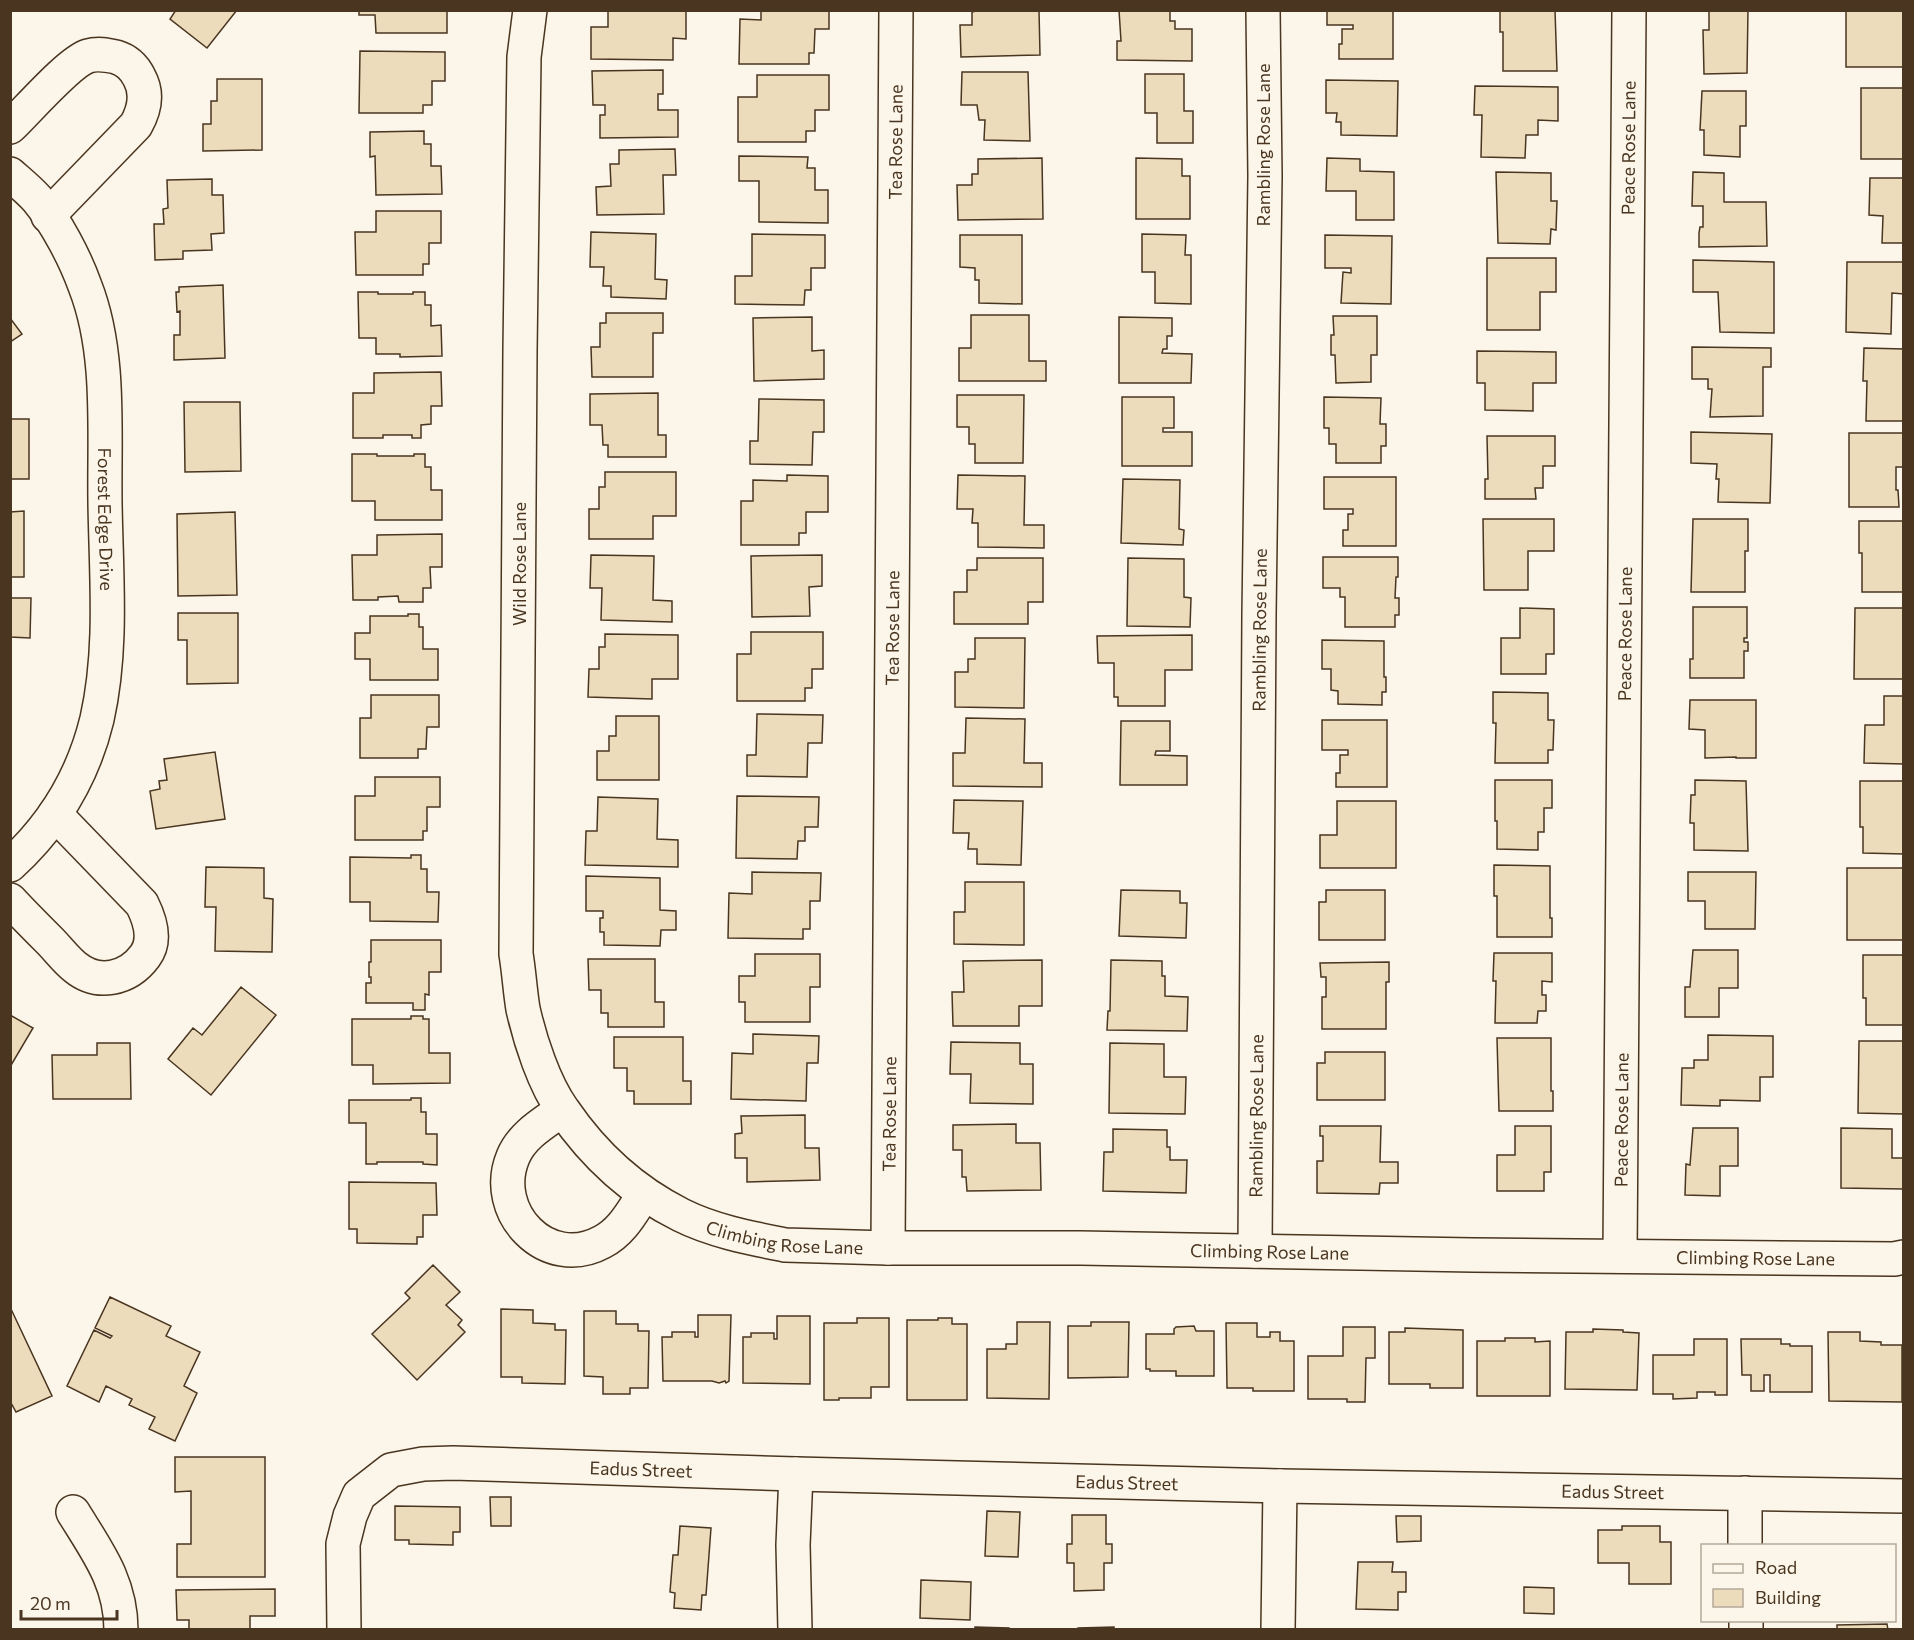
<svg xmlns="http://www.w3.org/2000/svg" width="1914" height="1640" font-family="Commissioner,sans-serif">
	<rect width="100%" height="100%" fill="#fbf6e9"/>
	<path fill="#ecdcbc" stroke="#4a3520" stroke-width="1.5" d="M176 10H237L207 48 170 19Z
		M359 10H447V33H376L375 15H359Z
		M608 10H686V39L673 38V60L591 59V27H608Z
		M761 10H829V29H815L814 53H809V64H739L740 19 761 20Z
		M980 10H1039L1040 55 961 57 960 25H972V12Z
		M1119 10H1170V21H1175V29H1192V61L1117 60V41H1121Z
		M1327 10H1393V59H1339V44H1342V29H1353V25H1327Z
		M1500 10H1555L1557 71H1503V32H1500Z
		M1709 10H1748L1747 73 1704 74 1703 30H1709Z
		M1846 10H1904V67H1846Z
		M360 51 445 52V81H432V105H423V113H359Z
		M663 70V94H658V110H678V137L600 138V115H605V105H593L592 71Z
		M962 72H1028L1030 141 984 140 985 120H979L977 105H961Z
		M1145 74H1184V111H1193V143H1157V113H1145Z
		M757 75H829V110H815V131H806V142H738V97H757Z
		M217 79H262V150L203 151V124H211V101H217Z
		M1326 80 1398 81 1397 136 1341 135V122H1336L1337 113H1326Z
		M1475 86 1558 87V121L1538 120V135H1526L1525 158 1481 157 1482 115H1474Z
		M1861 88H1904V159H1861Z
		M1702 91H1746V126H1740V157L1704 155V130H1700Z
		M424 131V144H431V166H441L442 194 376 195 375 156 370 157V132Z
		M675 149 676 175H663L664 214 597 215 596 187 611 186 610 164H619V150Z
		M739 156 808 157 807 168H815V190H828V223L759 222V181H739Z
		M1042 158 1043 219 958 220 957 185H972V174H978V159Z
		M1136 158 1182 159V176H1190V219H1136Z
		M1327 158 1360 159V171L1394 172V220H1356V191H1326Z
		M1496 172 1551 173V201H1557L1556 230 1551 229 1550 244 1498 243Z
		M1693 172 1724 173V202H1766L1767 246 1699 247V233L1700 227H1703V206H1692Z
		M1870 178H1904V243H1882L1883 216 1869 215Z
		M212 179V195H223L224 233 211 234 212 250 183 251V259L155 260 154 224H164L163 209 168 208 167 180Z
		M376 211H441V243H429V264H423V275H356L355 232H376Z
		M591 232 656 234 655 279 667 280 666 299 611 297V286H603L604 267H590Z
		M752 234 825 235V268H811V290H805L804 305 735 304V276H752Z
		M1142 234 1186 235 1185 255H1191V304L1155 303V272H1142Z
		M960 235H1022V304L979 303V280H975V268L960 267Z
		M1325 235 1392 236 1391 304 1341 303 1343 272 1351 273V268H1325Z
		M1487 258H1556V292H1540V330H1487Z
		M1693 260 1774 262V333L1720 332 1718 292H1693Z
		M1847 262H1904V294L1892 293 1891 334 1846 332Z
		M223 285 225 358 174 360V335H180V311L177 312 176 292H179V287Z
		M358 292H378V294H413V292H425V305H431V326L441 325 442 356 400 357V354H376V338H359Z
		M606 313H663V333H653V377H592L591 347H600V323H606Z
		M971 315H1029V361H1046V381H959V348H971Z
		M1333 316H1377V355H1371V382L1336 383 1335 355H1331V335H1334Z
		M812 317V351L824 350V379L754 381 753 318Z
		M1119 317 1172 318V336H1167V349H1163L1162 353 1192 354 1191 383H1119Z
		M10 318 22 334 10 342Z
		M1692 347 1771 348V367H1763V416L1710 417 1712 389H1708V379H1692Z
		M1864 348 1904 349V421H1866L1867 381H1863Z
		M1477 351 1556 352V383H1533V411L1485 410V383H1477Z
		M441 372 442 406H431V424L421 425V438H412V435H383V438H353V393H374V373Z
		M658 393V435H666V457H608V445H603L602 425H590V394Z
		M957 395H1024L1023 463H975V444H969V427H957Z
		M1122 397H1174V428H1163V432H1192V466H1122Z
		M1324 397 1381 398 1380 424H1386V446H1381V463H1336V444H1329V428H1324Z
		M759 399 824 400V432H813L812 465 750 464V441H758Z
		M184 402H240L241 471 185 472Z
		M10 419H29V479H10Z
		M1691 432 1772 434 1770 503 1718 502 1719 479H1716L1717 464 1691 463Z
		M1849 433H1904V467H1896V490H1898L1899 507H1849Z
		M1487 436H1555V466H1543V488H1535L1536 499H1485V479H1488Z
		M352 454H377V456H414V454H425V467H431V490H442V520H375V501H352Z
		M605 472H676V516H653V539H589V509H599V487H605Z
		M787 475 828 476V512H806V533H799V545H741V501H753V480L787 481Z
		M958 475 1025 476 1024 525H1044V548L978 547V523H972L973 509H957Z
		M1324 477H1396V546H1343V530H1348V514H1353V509H1324Z
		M1123 479 1180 480 1179 529 1184 530 1183 545 1121 543Z
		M24 511V577H10V512Z
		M235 512 237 595 178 596 177 514Z
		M1483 519H1554V551H1528V590H1484Z
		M1693 519H1748V551H1745V592H1691Z
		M1859 521H1904V592H1862V553H1859Z
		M442 534V567H430L431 588H423V602H399L398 596 378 597V600H353L352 555H377V535Z
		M591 555 654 556 653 600 672 601V622L601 620 602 588H590Z
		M822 555V586L809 587 810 616 752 617 751 556Z
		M1323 557H1398V577H1396L1395 598H1399V615H1395V627H1345V597H1340V588H1323Z
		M977 558H1043V602H1028V624H954V592H967V570H977Z
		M1128 558 1184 559V597L1191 598 1190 627 1127 626Z
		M10 598H31L30 638 10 637Z
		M1693 607H1747V638H1744V642H1748V651H1744V678H1690V659H1693Z
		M1520 608 1554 609V654H1546V674H1501V638H1520Z
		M1855 608H1904V679H1854Z
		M178 613H238V683L187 684V640H178Z
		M408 614H419V627H423V649H438V680H370V659H355V633H370V616H408Z
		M751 632H823V669H812V688H805V701H737V654H751Z
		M605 634 678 635V679H652V699L588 697 589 669H599V647H605Z
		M1192 635V670H1165V706H1118V697H1114V663H1098L1097 636Z
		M975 638H1025L1024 708 955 707V672H968V659H975Z
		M1322 640 1384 641V677H1386V692H1382V705L1338 704V691L1331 690V669H1322Z
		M1493 692 1548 693V720H1554L1553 750H1548V763H1495L1496 723H1493Z
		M371 695H439V727H427L426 749H418V758H360V718H371Z
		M1884 696H1904V764L1864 763 1865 725H1884Z
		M1690 700H1756V758H1736V757L1705 758V730L1689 729Z
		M757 714 823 715 822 743H808L807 777 747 776V755H756Z
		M616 716H659V780H597V751H609V736H616Z
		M966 718 1025 719 1024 763H1042V787L953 786V753H965Z
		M1322 720H1387V787H1336V773H1340V755H1348V750H1322Z
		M1121 721H1170V751H1156L1155 755 1187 756V785H1120Z
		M215 752 225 819 156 829 150 791 160 789 159 781 167 780 164 759Z
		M375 777H440V807H427V831H423V840H355V796H375Z
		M1495 780H1552V808H1544V832H1538V850L1497 849V821H1495Z
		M1695 780 1746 781 1748 851 1694 850V823H1690L1691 795H1695Z
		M1860 781H1904V854L1863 853V827H1860Z
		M737 796 819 797 818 827H805V841H798L797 859 736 858Z
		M598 797 658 799 657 839 678 840V867L585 865 586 831H597Z
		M954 800 1023 801 1021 865 977 864V849H968L969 833H953Z
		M1337 801H1396V868H1320V835H1337Z
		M411 855H421V869H427V892H439L438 922 370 921V902H350V857L411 858Z
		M1494 865 1550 866V918H1552V937H1497V896H1494Z
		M206 867 264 868V898L273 899 272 952 215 951 216 907H205Z
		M1847 868H1904V940H1847Z
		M752 872 821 873 820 901H810V929H803V939L728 938 729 893 752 894Z
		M1688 872H1756L1755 929H1705V901H1688Z
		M586 876 660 878V910L676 911V930H661L660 946 604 945V932H600V918H603V911H586Z
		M965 882H1024V945L954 944V912H965Z
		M1121 890 1180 891V903H1187L1186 938 1119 936Z
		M1326 890H1385V940H1319V902H1326Z
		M371 940H441V972H429V995L425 994V1010H413V1003H366V983H371V977H369V962H371Z
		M1693 950H1738V988H1719V1017H1685V987H1690Z
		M1494 953H1552V982L1542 981V995H1546V1011H1538L1537 1023H1495L1496 981H1493Z
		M755 954H820V987H810V1022H745V1002H739V976H755Z
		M1863 955H1904V1025H1866V998H1863Z
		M588 959H655V1002H664V1027H608V1013H601V990H589Z
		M1042 960V1006H1019V1026H953L952 992H964L963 961Z
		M1111 960 1162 961V976H1165V996L1188 997 1187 1031 1107 1030 1108 1011H1110Z
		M1389 962V982H1386V1029H1322V997H1326V977H1321L1320 963Z
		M241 987 276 1015 211 1095 168 1059 193 1028 202 1035Z
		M10 1015 33 1028 10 1067Z
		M411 1016H423V1019H429V1053H450V1083L373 1084V1065H352V1019H411Z
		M753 1034 819 1036 818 1063H807L806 1101 731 1099 732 1053 753 1054Z
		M1708 1035 1773 1036V1077H1760V1101L1720 1100V1106L1681 1105 1682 1068H1694V1060H1708Z
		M614 1037H683V1081H691V1104H634V1091H627V1068H614Z
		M1497 1038H1551V1091H1553V1111H1499Z
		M1859 1041H1904V1114L1858 1113Z
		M951 1042 1020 1043V1064H1033V1104L970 1103 971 1074H950Z
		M97 1043H130L131 1099H53L52 1055H97Z
		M1110 1043 1164 1044V1077H1186L1185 1114 1109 1113Z
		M1325 1052H1385V1100H1317V1063H1325Z
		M411 1098H421V1112H426V1134H437V1165L423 1164V1162H377V1164H366V1123H349V1100H411Z
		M805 1115V1148H819L820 1180 747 1182V1158H735V1134L742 1133 741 1116Z
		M1016 1124V1143H1040L1041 1190 967 1191 966 1177H962V1150H953V1125Z
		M1320 1126H1381L1380 1162H1398V1183H1380L1379 1194 1317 1193V1161H1323V1136H1320Z
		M1515 1126H1551V1172H1544V1191H1497V1155H1515Z
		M1693 1128H1738V1166H1720V1196L1685 1195 1686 1164 1690 1165Z
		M1841 1128 1892 1129V1158H1904V1189L1841 1188Z
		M1113 1129 1167 1130V1147H1170V1160H1187L1186 1193 1103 1191 1104 1152H1113Z
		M349 1182 436 1183 437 1215H423V1237H417V1244L357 1243V1229H349Z
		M433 1265 460 1292 446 1305 462 1320 458 1325 465 1332 417 1380 372 1334 410 1298 405 1293Z
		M110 1297 171 1326 166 1336 200 1352 184 1386 197 1393 175 1441 149 1429 155 1417 129 1405 132 1399 106 1386 99 1402 67 1386 94 1330 110 1338 112 1336 95 1328Z
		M11 1309 52 1396 16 1412 10 1401Z
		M501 1309 533 1310V1323L555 1324V1330H566L565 1384 522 1383V1377H501Z
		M584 1311H616V1324H638V1331H649L648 1388H630V1394H603V1377L584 1376Z
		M698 1315H731L729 1381 726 1383 725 1381 719 1383 712 1381H663L662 1337H672V1332H695V1337H698Z
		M777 1316H810V1384L743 1383V1337H751V1333H774V1339H777Z
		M857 1318H889V1387H871V1398H839V1400H824V1323H857Z
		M938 1318H952V1324H967V1400H907V1320H938Z
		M1017 1322H1050L1049 1399 987 1398V1349H1006V1344H1017Z
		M1091 1322H1129L1128 1377 1068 1378V1326H1091Z
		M1226 1323H1257V1337H1270V1332H1280V1341H1294V1391H1253V1388H1227Z
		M1194 1326 1196 1331H1214V1376H1176V1371H1150V1369H1146V1334H1174V1329L1176 1327Z
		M1343 1327H1375V1358H1366L1365 1402H1347V1399H1308V1356H1343Z
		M1405 1328 1463 1330V1388H1430V1384H1389V1332H1405Z
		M1593 1329 1623 1330V1332L1639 1333 1637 1390 1565 1389 1566 1332H1593Z
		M1828 1332H1860V1341L1881 1342V1345H1902V1402L1829 1401Z
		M1505 1338H1535V1342L1550 1341V1396H1477V1341H1505Z
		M1694 1339H1727V1395H1715V1392H1697V1398L1673 1399V1394H1653V1355H1694Z
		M1741 1339H1781V1344H1790V1346H1812V1392H1770V1375H1764V1391H1751V1375H1742Z
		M175 1457H265V1577H177V1544H191V1491L175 1492Z
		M490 1497H511V1526H491Z
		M395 1506 460 1507V1532H453V1545L409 1544V1540H395Z
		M987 1511 1020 1512 1018 1557 985 1556Z
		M1072 1515H1106V1544H1112V1563H1104V1590L1074 1591V1563H1067V1544H1072Z
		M1396 1516H1421V1541L1397 1542Z
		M680 1526 711 1528 706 1595H702L701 1610 674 1608 675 1593 670 1592 673 1555H678Z
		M1622 1526H1660V1542H1671V1584H1629V1563H1598V1530H1622Z
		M1358 1562H1393L1392 1572H1406V1592H1398V1610L1356 1609Z
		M921 1580 971 1582 970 1620 920 1618Z
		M1524 1587 1554 1588V1614L1524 1613Z
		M275 1589V1616H250V1630H189V1620H177L176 1590Z
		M1887 1624 1888 1630H1837V1625Z
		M975 1627 1009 1628V1630H975Z
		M1114 1627V1630H1078V1628Z"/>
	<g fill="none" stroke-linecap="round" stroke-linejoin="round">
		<g stroke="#4a3520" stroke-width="36">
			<g id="minor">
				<path id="s1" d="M530 10 524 57 520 351 516 954C519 972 520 991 523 1009 530 1040 544 1084 563 1110 593 1154 633 1191 681 1215 713 1231 750 1238 785 1245L888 1248H1080L1473 1255 1894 1259 1904 1257"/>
				<path d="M10 127C27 111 69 62 88 56 98 53 107 55 116 57 126 60 134 67 139 77 148 93 145 109 136 125L48 216"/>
				<path id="s2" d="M10 174C19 182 29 190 37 199 56 222 75 258 85 286 111 352 104 432 105 502 106 574 113 648 97 719 83 777 54 825 10 865"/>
				<path d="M10 900C23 914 36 927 49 940 58 949 66 960 75 967 98 986 128 979 145 956 157 940 150 920 142 904L55 814"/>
				<path d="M562 1110C544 1123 522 1135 513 1157 490 1212 547 1272 602 1242 622 1232 632 1212 644 1194"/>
				<path id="s3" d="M888 1248 896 10"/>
				<path id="s4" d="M1255 1251 1259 615 1265 176 1263 10"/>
				<path id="s5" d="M1620 1256 1629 10"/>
				<path d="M1745 1493V1546"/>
				<path d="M73 1512C97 1551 121 1582 121 1630"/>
				<path d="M1746 1620V1630"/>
				<path id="s6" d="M344 1630 343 1544 350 1516 359 1495 391 1470 423 1464 453 1463 796 1474 1280 1486 1904 1496"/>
				<path d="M795 1630 793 1545 796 1474"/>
				<path d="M1278 1630 1280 1486"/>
			</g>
		</g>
		<use href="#minor" stroke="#fbf6e9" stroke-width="33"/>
	</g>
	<g text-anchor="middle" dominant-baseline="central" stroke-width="4.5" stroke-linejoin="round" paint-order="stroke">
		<g font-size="18" fill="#4a3520" stroke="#fbf6e9">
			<text stroke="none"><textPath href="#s3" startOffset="1106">Tea Rose Lane</textPath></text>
			<text transform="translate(1263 145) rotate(-90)">Rambling Rose Lane</text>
			<text stroke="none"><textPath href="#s5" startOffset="1108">Peace Rose Lane</textPath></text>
			<text stroke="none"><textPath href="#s2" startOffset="372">Forest Edge Drive</textPath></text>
			<text transform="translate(519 564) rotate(-90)">Wild Rose Lane</text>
			<text stroke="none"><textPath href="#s3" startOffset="620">Tea Rose Lane</textPath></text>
			<text stroke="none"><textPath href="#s4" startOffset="621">Rambling Rose Lane</textPath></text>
			<text stroke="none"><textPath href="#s5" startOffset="622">Peace Rose Lane</textPath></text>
			<text stroke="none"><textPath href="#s3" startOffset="134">Tea Rose Lane</textPath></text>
			<text stroke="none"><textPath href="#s4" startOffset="135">Rambling Rose Lane</textPath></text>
			<text stroke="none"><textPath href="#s5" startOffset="136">Peace Rose Lane</textPath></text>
			<text stroke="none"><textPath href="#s1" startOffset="1376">Climbing Rose Lane</textPath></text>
			<text stroke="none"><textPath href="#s1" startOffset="1862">Climbing Rose Lane</textPath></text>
			<text stroke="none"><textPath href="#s1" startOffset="2348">Climbing Rose Lane</textPath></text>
			<text stroke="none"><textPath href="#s6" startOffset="429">Eadus Street</textPath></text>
			<text stroke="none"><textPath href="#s6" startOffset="915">Eadus Street</textPath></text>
			<text stroke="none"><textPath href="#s6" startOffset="1401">Eadus Street</textPath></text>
		</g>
	</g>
	<rect width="1914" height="1640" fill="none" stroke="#4a3520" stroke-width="24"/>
	<rect x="1701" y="1544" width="195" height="78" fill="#fbf6e9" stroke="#b4a999" stroke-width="1.5"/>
	<rect x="1713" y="1564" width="30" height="9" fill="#fbf6e9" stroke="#b4a999" stroke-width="1.5"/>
	<text x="1755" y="1574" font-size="18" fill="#4a3520">Road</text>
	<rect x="1713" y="1589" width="30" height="18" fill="#ecdcbc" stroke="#b4a999" stroke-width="1.5"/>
	<text x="1755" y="1604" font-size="18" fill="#4a3520">Building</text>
	<path d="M21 1610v9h96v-9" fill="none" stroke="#4a3520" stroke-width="3"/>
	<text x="30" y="1610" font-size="18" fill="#4a3520" stroke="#fbf6e9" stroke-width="4.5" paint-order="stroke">20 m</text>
</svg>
